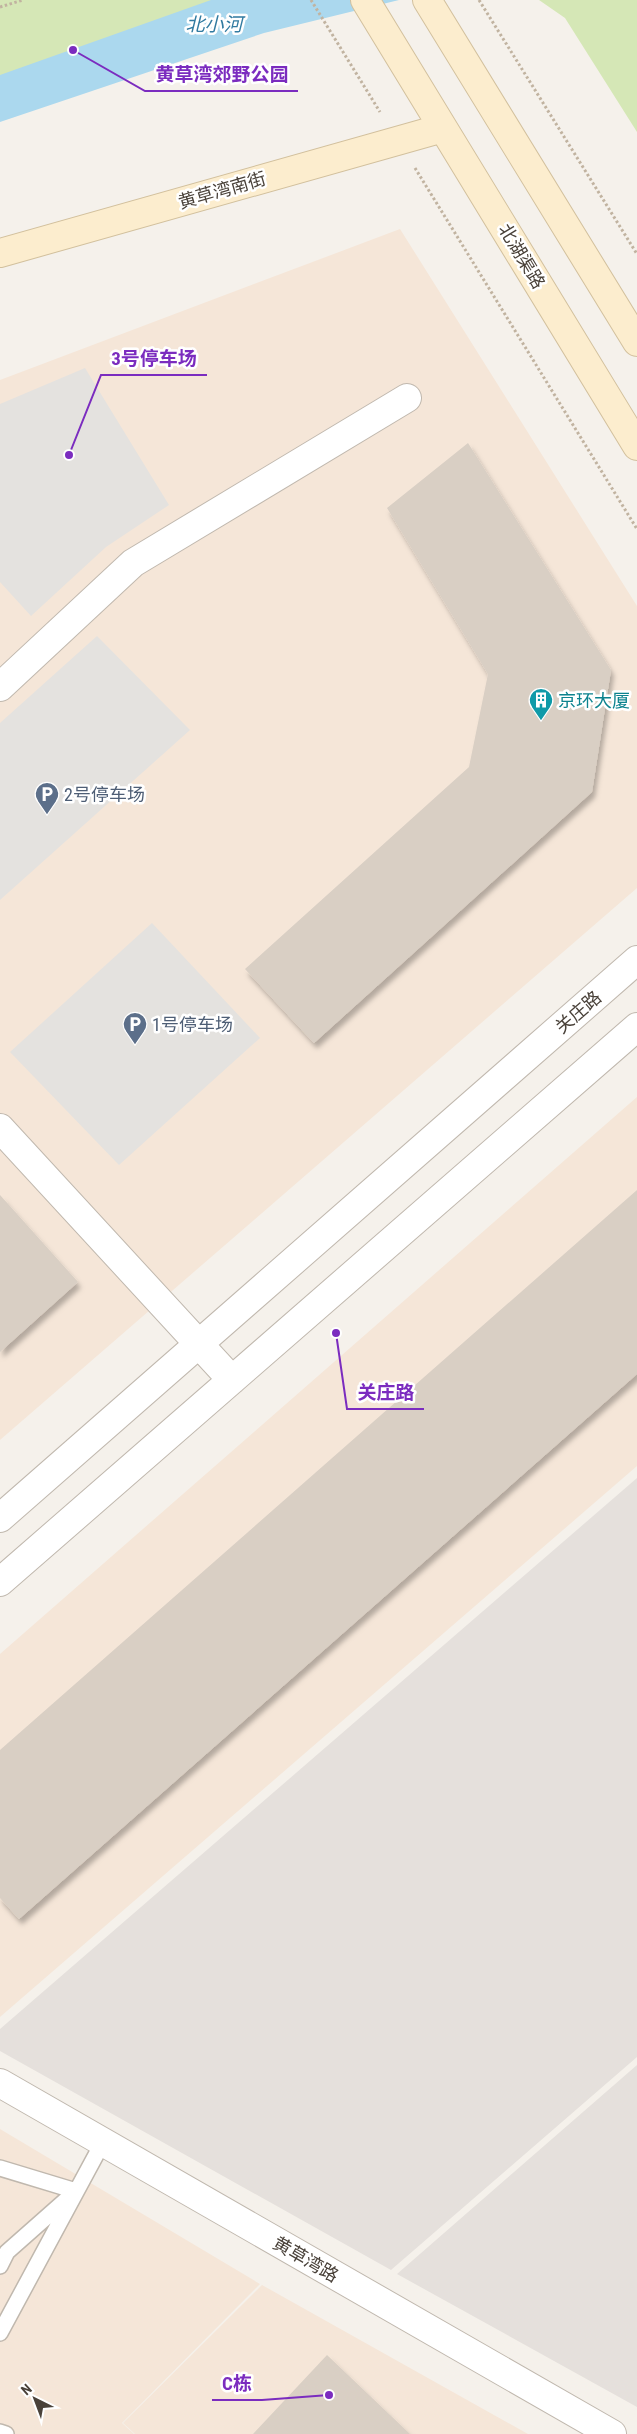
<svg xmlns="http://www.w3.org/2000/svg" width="637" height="2434" font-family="'Roboto Condensed','Noto Sans SC',sans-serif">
	<defs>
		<filter id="shadow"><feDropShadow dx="3" dy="5.5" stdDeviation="2.5" flood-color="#0004"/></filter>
	</defs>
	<rect width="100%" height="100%" fill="#f5f1eb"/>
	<path fill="#f5e6d8" d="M400 229 637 606V888L0 1440V380Z
		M637 1097V1466L0 2017V1654Z
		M0 2129 260 2284 122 2423 134 2434H0Z
		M262 2285 528 2434H135L123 2423Z"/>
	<path fill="#e5e0dc" d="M637 1478V2057L391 2270 0 2051V2029Z
		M637 2065V2407L397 2274Z"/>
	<path fill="#d5e7b6" d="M0 0H290L0 101Z
		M539 0H637V132L565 18Z"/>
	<path fill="#e4e2df" d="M85 368 169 505 106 547 31 616 0 582V404Z
		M97 636 190 730 0 900V723Z
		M152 923 260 1038 119 1165 10 1052Z"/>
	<path fill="#abd8ee" d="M211 0H399L264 33 0 122V75Z"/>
	<path fill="#d9cfc4" filter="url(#shadow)" d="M468 443 611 670 592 792 314 1043 245 969 469 767 488 674 387 508Z
		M637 1190V1374L19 1919 0 1898V1750Z
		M0 1195 78 1282 0 1352Z
		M327 2355 410 2434H253Z"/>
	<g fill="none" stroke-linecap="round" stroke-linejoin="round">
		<g stroke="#c0b8ae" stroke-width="18">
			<path id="lane" d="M0 2168 76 2191
				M0 2266 7 2252 67 2199
				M0 2333 103 2142
				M0 2432 6 2434"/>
		</g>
		<g stroke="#c0b8ae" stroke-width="30">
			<path id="street" d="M0 687 133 563 407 398
				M0 1128 232 1380
				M0 1518 637 960
				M0 1582 637 1027
				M0 2083 612 2434"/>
		</g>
		<g stroke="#d2c09d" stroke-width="30">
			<path id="secondary" d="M365 0 637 446
				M427 0 637 342
				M0 253 443 128"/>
		</g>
		<path stroke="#c1b3a0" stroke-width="3" stroke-dasharray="2.5 2.5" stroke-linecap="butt" d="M311 0 380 112
			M479 0 637 254
			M0 7 23 0
			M415 168 637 529"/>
		<use href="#lane" stroke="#fff" stroke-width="15"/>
		<use href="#street" stroke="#fff" stroke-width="28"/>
		<use href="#secondary" stroke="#fcedce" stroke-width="28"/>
	</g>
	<defs>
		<g id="building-pin" transform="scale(1.25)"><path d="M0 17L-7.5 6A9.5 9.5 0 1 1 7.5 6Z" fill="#0f9aa8" stroke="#fff"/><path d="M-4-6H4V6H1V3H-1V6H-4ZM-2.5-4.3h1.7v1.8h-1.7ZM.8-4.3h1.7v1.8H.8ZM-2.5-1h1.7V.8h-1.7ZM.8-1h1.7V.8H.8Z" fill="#fff"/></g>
		<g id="parking-pin" transform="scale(1.25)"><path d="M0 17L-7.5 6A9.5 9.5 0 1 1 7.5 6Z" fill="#5c6f8a" stroke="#fff"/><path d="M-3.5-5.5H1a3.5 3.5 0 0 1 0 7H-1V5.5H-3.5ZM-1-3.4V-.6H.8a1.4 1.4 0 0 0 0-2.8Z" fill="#fff"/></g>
	</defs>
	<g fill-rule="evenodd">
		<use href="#building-pin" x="541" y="700"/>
		<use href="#parking-pin" x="47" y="794"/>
		<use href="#parking-pin" x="135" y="1024"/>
	</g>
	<g text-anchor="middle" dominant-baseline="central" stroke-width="5" stroke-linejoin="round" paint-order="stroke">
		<g font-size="18" fill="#494139" stroke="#fff">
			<text transform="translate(222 190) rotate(-16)">黄草湾南街</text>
			<text transform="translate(522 256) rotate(59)">北湖渠路</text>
			<text transform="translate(578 1012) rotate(-41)">关庄路</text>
			<text transform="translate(306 2259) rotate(30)">黄草湾路</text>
		</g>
		<g font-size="18" fill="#0d838f" stroke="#fff" text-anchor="start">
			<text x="558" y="700">京环大厦</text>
		</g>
		<g font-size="18" fill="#4e5e75" stroke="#fff" text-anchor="start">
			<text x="64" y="794">2号停车场</text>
			<text x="152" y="1024">1号停车场</text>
		</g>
		<g font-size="19" font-style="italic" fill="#327ba1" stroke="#fff">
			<text x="214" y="24">北小河</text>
		</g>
	</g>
	<path fill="none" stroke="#7b2cbf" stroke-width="2" d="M73 50L145 91H298M69 455L101 375H207M336 1333L347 1409H424M329 2395L262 2400H212"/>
	<g fill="#7b2cbf" stroke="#fff" stroke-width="2">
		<circle cx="73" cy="50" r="5"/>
		<circle cx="69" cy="455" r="5"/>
		<circle cx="336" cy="1333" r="5"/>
		<circle cx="329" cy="2395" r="5"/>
	</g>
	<g font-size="19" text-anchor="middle" font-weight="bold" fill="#7b2cbf" stroke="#fff" stroke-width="5" stroke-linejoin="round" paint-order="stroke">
		<text x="222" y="81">黄草湾郊野公园</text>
		<text x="154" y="365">3号停车场</text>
		<text x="386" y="1399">关庄路</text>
		<text x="237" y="2390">C栋</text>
	</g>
	<g transform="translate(35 2399) rotate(318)" stroke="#ffffff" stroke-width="4" paint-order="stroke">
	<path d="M0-4L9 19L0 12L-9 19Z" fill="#494139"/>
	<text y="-8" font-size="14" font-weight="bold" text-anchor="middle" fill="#494139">N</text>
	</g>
</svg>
